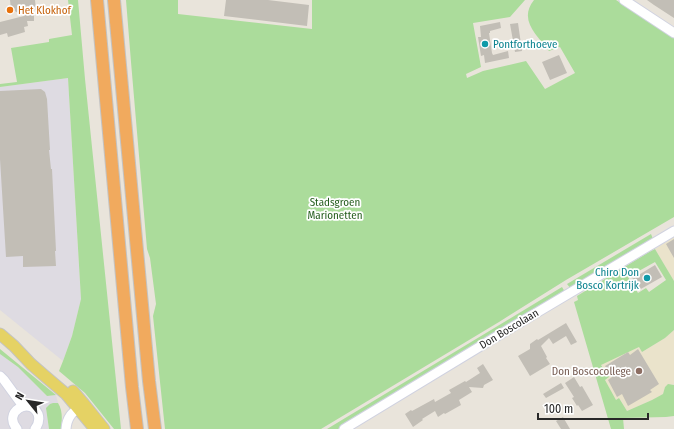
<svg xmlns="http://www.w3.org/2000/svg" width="674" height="429" font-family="'Fira Sans Condensed',sans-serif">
	<rect width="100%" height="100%" fill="#e9e4db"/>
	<path fill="#dedbe2" d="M68 78 81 299 72 336 63 361 0 310V87Z
		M0 354 18 367 47 396 56 395 58 403H53L46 408 49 429H0Z"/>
	<path fill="#eae3cb" d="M674 237V281L655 249Z
		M674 330V385L672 384 665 387 663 394 652 400 627 411 619 398 616 400 612 393 605 380 608 377 601 364 639 347 642 352 665 338Z"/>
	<path fill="#abdc9b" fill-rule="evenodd" d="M68 0H78L85 79 121 429H114L85 393 59 371 63 361 72 336 81 299 68 78 0 87V84L17 82 11 48 49 42V39L72 35Z
		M126 0H178V14L312 29V0H525L510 17 473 23 481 67 466 74 467 78 483 71 526 61 545 89 575 73 560 47 549 51C537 35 518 20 534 0H616L674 38V217L566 280 499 322 321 429H165L153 316 156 304 150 258 147 249 131 62Z
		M651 234 653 239 571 289 567 284Z
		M655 249 674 281V330L665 338 642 352 639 347 601 365 609 377 605 380 616 400 619 398 627 411 652 400 663 394 665 387 668 384 674 385V416L666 417 623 418 624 429H611L574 302 578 300 577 296 649 252ZM655 262 666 280 649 292 646 288 638 293 628 277Z
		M562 287 565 292 458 355 338 429H327Z
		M0 349 56 395 47 396 18 367 0 354Z
		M53 403H58C63 411 62 420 61 429H49L46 408 50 404Z"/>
	<path fill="#c2beb6" d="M10 0H35L36 10H34V21H27L28 26 24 27 25 32 8 37 7 33 0 35V22L24 16 11 9Z
		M226 0H268L309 5 307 26 224 16Z
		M647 0H674V18L654 5Z
		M500 22 501 28 490 31V33H489L492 53 493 55 508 51 509 58 485 63 484 55 481 56 478 37H481L480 26Z
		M518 23 522 51 515 52 510 24Z
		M559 55 567 73 550 80 542 62Z
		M41 89 45 92 47 99 50 150H49L51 169H52L56 251H55L56 266 23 267V256L6 257 0 159V91Z
		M674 239V258L666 244Z
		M655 265 662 277 639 290 632 279Z
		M566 323 577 342 571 345 566 336 553 344 549 338 541 346 547 357 546 358 550 364 530 376 518 356 530 349V344L537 339 538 340Z
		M638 349 659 384 650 390 652 392 628 406 622 394 617 397 608 380 612 377 605 366 628 352 630 355Z
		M483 364 493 380 484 385 483 388 469 387 472 392 459 400 461 405 445 414 444 413 438 417 435 411 422 419 423 420 413 427 405 414 411 410 412 411 434 399 435 402 451 393 449 390 465 381 466 382 480 373 477 368Z
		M574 377 580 387 582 386 593 405 582 411 578 405 577 406 572 398 574 397 565 383Z
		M561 383 564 388 546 398 543 394Z
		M563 417 570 429H561L556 421Z"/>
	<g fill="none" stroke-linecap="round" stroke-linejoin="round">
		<g stroke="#d0d2e0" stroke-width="11">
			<path id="minor" d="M624 0 674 33
				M0 376 4 380 23 406
				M17 429C2 412 30 396 38 414 40 420 38 425 35 429
				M66 429C67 416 73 412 82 405
				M344 429 489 341 674 231"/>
		</g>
		<g stroke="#c3c3c3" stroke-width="13">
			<path id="major" d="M0 334 14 346 31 364 46 377 66 394 95 429
				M73 391 84 404 104 429"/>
		</g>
		<g stroke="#c3c3c3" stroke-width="14">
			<path id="highway" d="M97 0 132 387 137 429
				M114 0 149 381 155 429"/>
		</g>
		<use href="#minor" stroke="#fff" stroke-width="9"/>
		<use href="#major" stroke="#e5d264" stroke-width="11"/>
		<use href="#highway" stroke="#f1aa5e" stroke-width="12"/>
	</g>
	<circle fill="#e8710a" stroke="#fff" stroke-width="1.5" cx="10" cy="10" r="4"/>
	<g fill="#0f9aa8" stroke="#fff" stroke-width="1.5">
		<circle cx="485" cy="44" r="4"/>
		<circle cx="647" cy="278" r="4"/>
	</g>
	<circle fill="#8d6e63" stroke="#fff" stroke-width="1.5" cx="639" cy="371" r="4"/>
	<g text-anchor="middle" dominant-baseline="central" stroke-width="3.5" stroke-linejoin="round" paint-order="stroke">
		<g font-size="11" fill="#c56008" stroke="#fff" text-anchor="start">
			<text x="18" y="10">Het Klokhof</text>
		</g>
		<g font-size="11" fill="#0d838f" stroke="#fff" text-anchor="start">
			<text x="493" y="44">Pontforthoeve</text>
			<text x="639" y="272" text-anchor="end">Chiro Don<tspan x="639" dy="13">Bosco Kortrijk</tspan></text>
		</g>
		<g font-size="11" fill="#265e1f" stroke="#fff">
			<text x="335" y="202">Stadsgroen<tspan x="335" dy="13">Marionetten</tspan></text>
		</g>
		<g font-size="11" fill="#282828" stroke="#fff">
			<text transform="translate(509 329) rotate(-31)">Don Boscolaan</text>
		</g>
		<g font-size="11" fill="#785e54" stroke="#fff" text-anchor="end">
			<text x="631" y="371">Don Boscocollege</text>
		</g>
	</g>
	<g transform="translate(28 401) rotate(300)" stroke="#ffffff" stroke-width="3" paint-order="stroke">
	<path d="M0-3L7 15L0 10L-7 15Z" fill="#282828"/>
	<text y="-6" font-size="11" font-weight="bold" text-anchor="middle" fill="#282828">N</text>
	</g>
	<path d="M538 413v6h110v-6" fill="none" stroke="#282828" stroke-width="2"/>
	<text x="544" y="413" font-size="12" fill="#282828" stroke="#ffffff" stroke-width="3" paint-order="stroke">100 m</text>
</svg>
